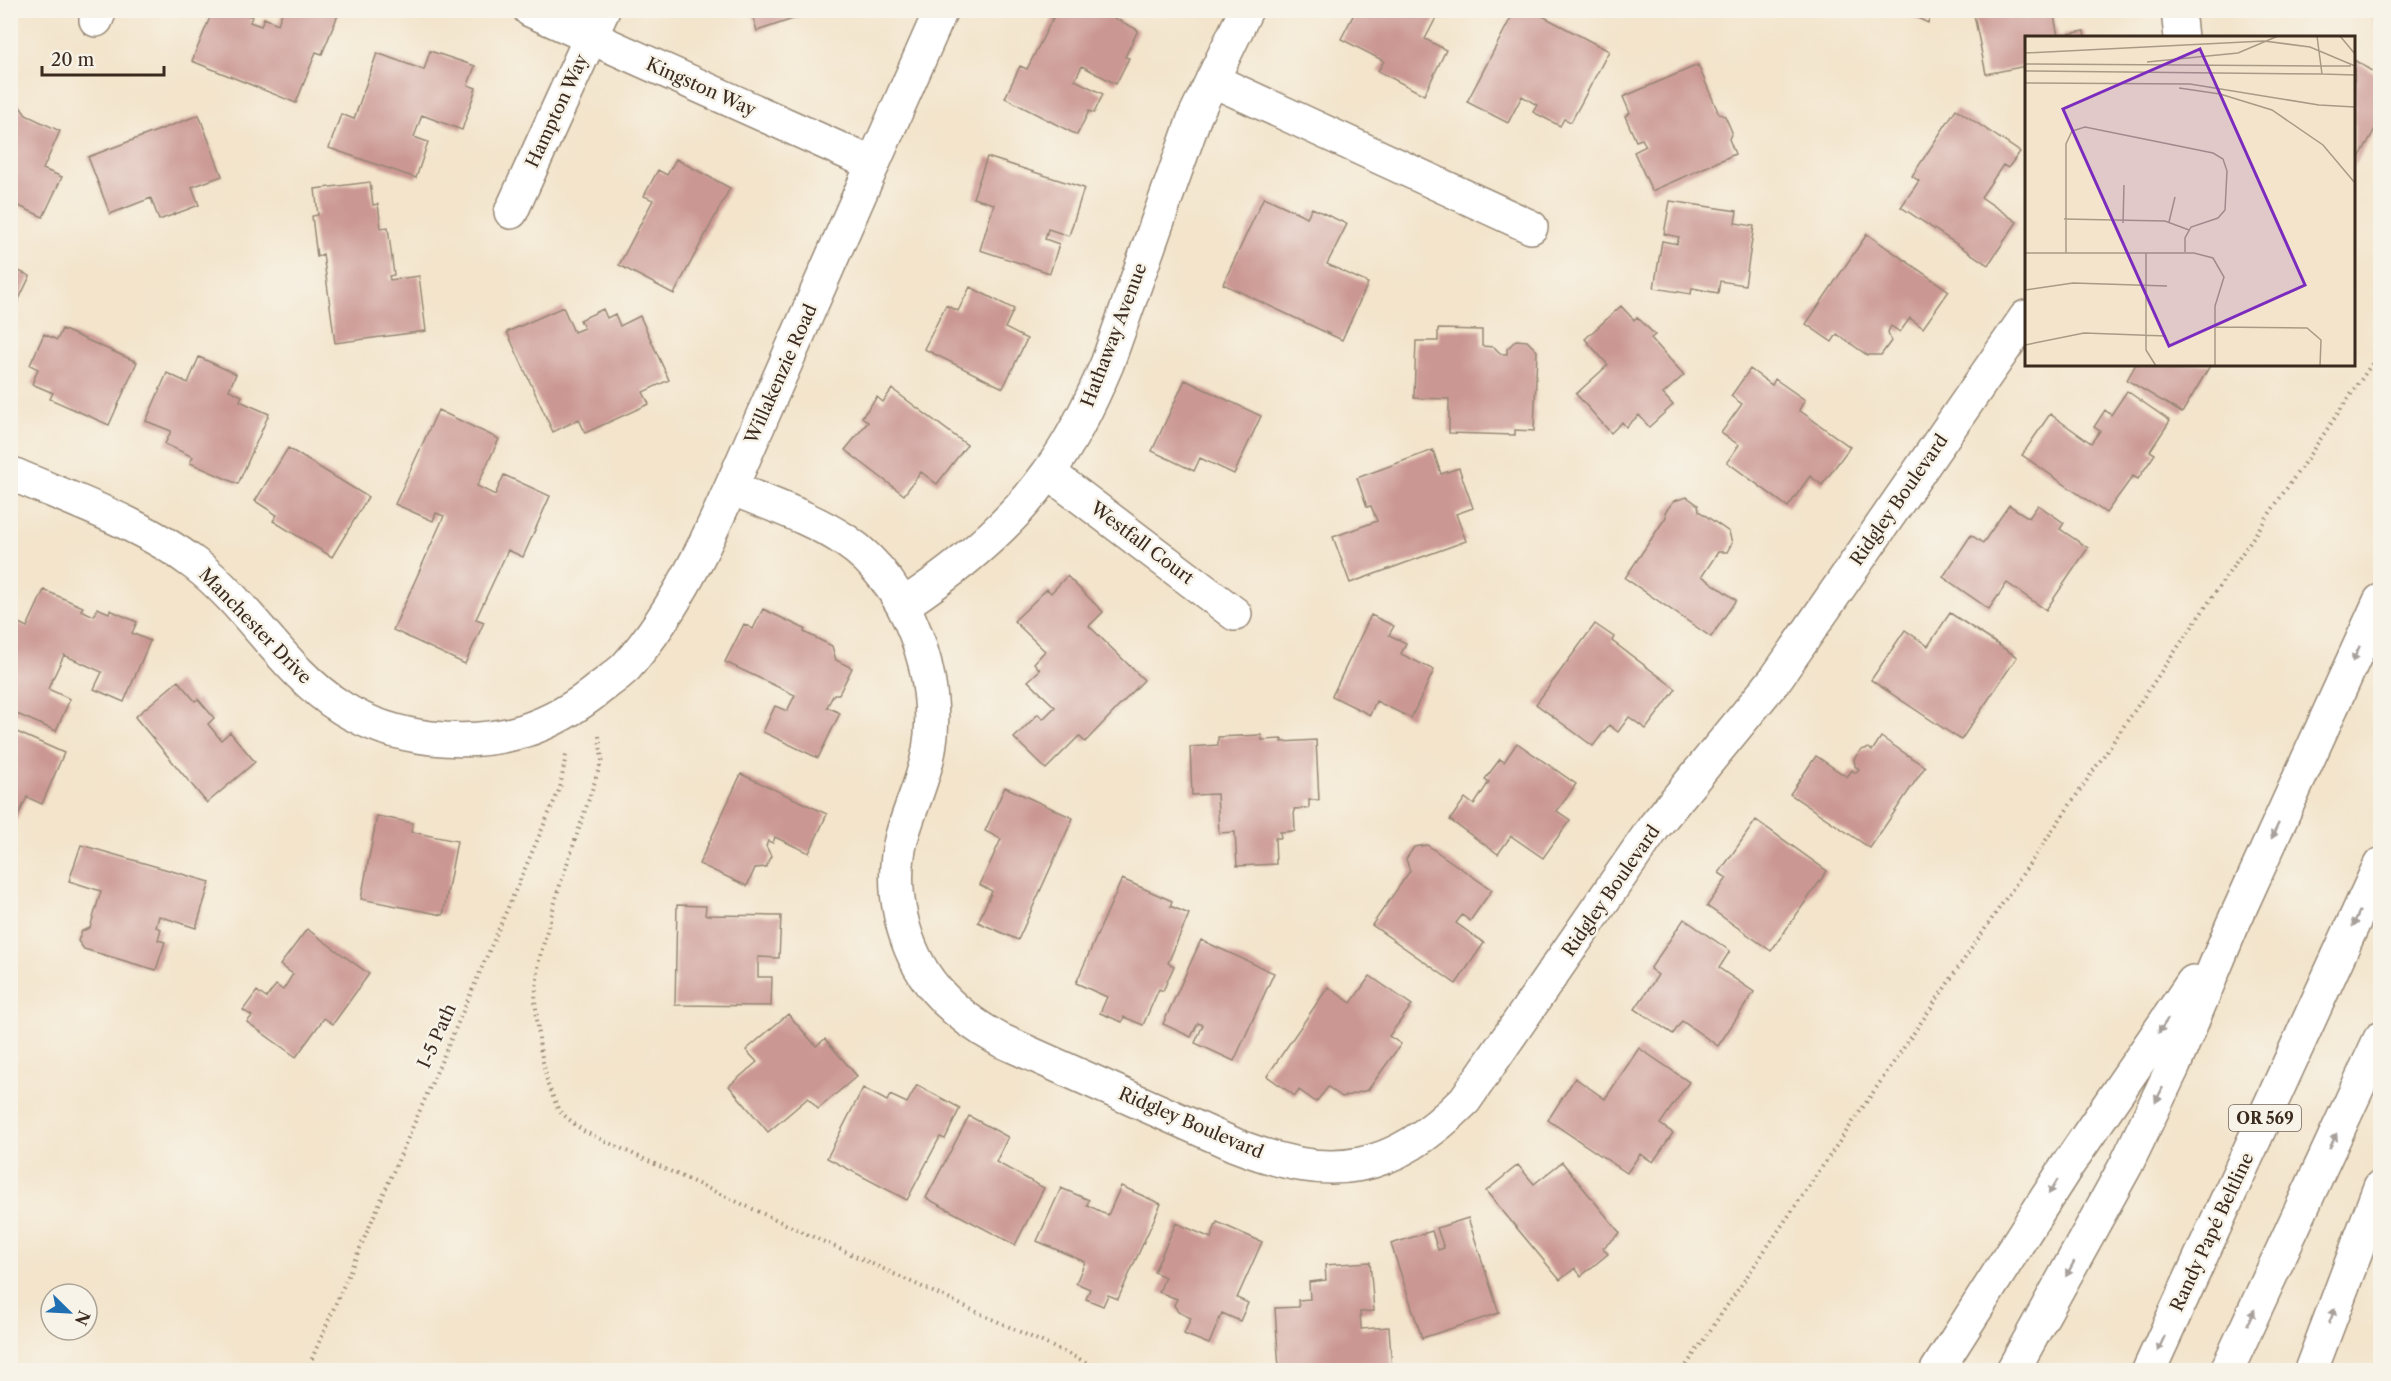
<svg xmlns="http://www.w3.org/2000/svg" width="2391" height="1381" font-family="'Libre Caslon Text',serif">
	<rect width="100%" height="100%" fill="#f7f3e8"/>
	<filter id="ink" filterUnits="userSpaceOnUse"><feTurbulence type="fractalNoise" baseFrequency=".0167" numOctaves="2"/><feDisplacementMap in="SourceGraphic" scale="12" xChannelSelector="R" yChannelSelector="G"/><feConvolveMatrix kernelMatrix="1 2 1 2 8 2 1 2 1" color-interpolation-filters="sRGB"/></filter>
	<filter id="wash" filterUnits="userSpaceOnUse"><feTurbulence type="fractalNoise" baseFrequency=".008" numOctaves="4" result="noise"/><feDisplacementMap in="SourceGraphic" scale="24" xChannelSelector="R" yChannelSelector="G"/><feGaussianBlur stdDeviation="1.35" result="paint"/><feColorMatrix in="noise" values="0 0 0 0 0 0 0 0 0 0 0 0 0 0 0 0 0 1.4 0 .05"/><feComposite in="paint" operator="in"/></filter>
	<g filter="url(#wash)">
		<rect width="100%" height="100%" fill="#f3e4cb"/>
		<g id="blocks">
			<path fill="#cb9793" d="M213 10H237L252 17 250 22 261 26 264 18 278 24 283 10H340L322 54 316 52 296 103 192 61Z
				M751 10H817V11L757 31Z
				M1057 10H1062L1075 17 1079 10H1099L1138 30 1125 57 1129 58 1116 84 1082 66 1075 80 1103 94 1094 113 1089 111 1077 135 1005 98 1020 66 1027 69Z
				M1356 10H1440L1425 39 1446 50 1424 95 1378 71 1384 61 1341 39Z
				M1515 10H1531L1609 51 1571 122 1564 119 1560 126 1533 112 1537 105 1522 96 1508 123 1467 102Z
				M1900 10H1933L1928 23Z
				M1973 10H2061V14L2054 16 2058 36 2084 31 2085 38H2026V66L1986 74Z
				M2371 10H2380V28L2376 29Z
				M430 51 475 66 468 85 476 88 462 130 422 115 414 137 428 142 416 178 329 148 341 114 354 119 377 53 424 70Z
				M2354 60 2380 76V120L2354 167Z
				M1698 65 1719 114 1725 116 1732 132 1729 139 1735 154 1652 191 1634 152 1646 146 1642 139 1636 141 1625 116 1630 113 1623 97Z
				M10 93 26 115 60 131 43 169 62 177 43 217 10 202Z
				M1956 109 2020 152 2008 168 2003 165 1981 197 2017 222 1988 265 1901 207 1919 181 1912 176Z
				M199 115 222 176 192 187 199 205 159 220 151 198 110 214 88 157Z
				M987 157 1084 188 1069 236 1048 229 1045 239 1059 244 1050 273 980 250 994 204 973 198Z
				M676 159 730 188 674 294 619 265 653 200 644 196 658 170 667 175Z
				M370 182 373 205 378 204 381 228 388 227 394 275 389 276 390 280 419 276 426 331 335 343 323 254 317 257 312 216 318 215 315 189Z
				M1264 197 1307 217 1312 208 1347 224 1327 264 1368 283 1342 340 1223 284Z
				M1670 201 1737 211 1735 223 1754 226 1745 285 1720 281 1718 293 1692 288 1691 294 1654 288 1662 241 1677 244 1679 237 1664 234Z
				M1867 234 1949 291 1923 328 1910 318 1900 332 1891 326 1888 332 1891 341 1881 355H1867L1837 334 1832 342 1806 324Z
				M10 267 30 276 10 318Z
				M970 287 1014 309 1005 328 1027 339 1003 388 924 349 946 305 958 311Z
				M1621 306 1634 320 1637 317 1655 335 1651 338 1684 375 1663 394 1673 405 1649 427 1639 415 1626 427 1622 422 1611 433 1576 394 1608 365 1585 339Z
				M563 307 574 332 584 328 580 320 603 309 607 318 615 314 620 326 640 316 669 380 643 392 649 404 585 433 579 419 553 432 507 332Z
				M62 329 137 362 109 425 50 399 53 393 32 384 38 369 30 365 44 334 57 340Z
				M1438 329 1482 330V346L1494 347 1501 354H1507V349L1516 340 1527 341 1537 351 1534 431 1515 430V435L1449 433V399L1414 398 1416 341H1438Z
				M199 357 236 374 229 390 242 396 240 401 269 414 238 484 190 463 193 457 165 444 171 431 146 421 167 373 188 383Z
				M2136 364H2211L2182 413 2127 380Z
				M1750 369 1772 385 1775 379 1805 400 1799 410 1850 447 1822 485 1810 476 1788 507 1727 462 1739 445 1721 433 1742 404 1731 396Z
				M1185 380 1261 416 1234 474 1200 458 1194 471 1152 451Z
				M892 389 967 445 937 484 921 472 904 495 845 450 868 422 862 417 877 397 883 402Z
				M2127 391 2170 421 2150 451 2155 454 2138 479 2133 476 2106 513 2022 455 2050 414 2091 443 2100 431 2094 427 2105 410 2111 415Z
				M438 410 499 439 477 486 495 495 504 475 550 496 523 557 508 550 476 619 484 622 465 664 393 630 444 516 436 513 433 521 395 504Z
				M288 448 368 497 332 557 273 521 277 515 255 501Z
				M1433 450 1441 474 1459 468 1473 508 1456 514 1466 541 1350 583 1333 537 1377 521 1371 506 1367 507 1357 478Z
				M1687 497 1698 505 1699 511 1729 532 1732 543 1727 552H1718L1702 576 1736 600 1711 637 1625 578 1666 517 1665 512 1674 501Z
				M2009 505 2029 518 2038 505 2064 523 2060 529 2088 548 2046 610 2007 583 1989 609 1943 577 1971 535 1983 543Z
				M1067 576 1103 612 1089 626 1144 680 1085 742 1079 736 1046 769 1014 738 1038 714 1043 719 1055 707 1028 681 1040 670 1034 663 1045 651 1014 621 1047 589 1051 593Z
				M44 590 83 607 81 610 94 616 97 608 109 613 110 610 137 622 132 633 150 641 124 702 94 689 102 672 64 655 48 689 70 699 56 731 10 711V626L13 620 27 627Z
				M763 609 805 629 804 632 832 646 836 660 852 668 839 694H834L827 707 840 713 818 758 763 732 775 706 787 711 795 695 725 662 744 624 753 629Z
				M1950 613 2017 657 1961 740 1871 680 1905 630 1928 646Z
				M1371 615 1394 626 1389 635 1406 643 1401 654 1434 670 1411 718 1376 701 1370 715 1332 696Z
				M1595 624 1614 637 1612 641 1676 689 1646 729 1629 717 1618 732 1609 725 1593 746 1536 704Z
				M178 681 195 701 198 699 214 718 208 724 221 740 230 732 255 762 207 803 135 717Z
				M10 729 64 753 42 804 27 797 10 833Z
				M1261 735 1262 740 1282 739V742L1316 740 1319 800H1309V808L1294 809 1295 831 1280 832 1281 838H1275L1276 864 1237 866 1235 832 1219 833 1217 794 1192 795 1190 747 1218 745V737Z
				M1881 737 1925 767 1870 848 1790 794 1816 756 1847 777 1852 770 1856 773 1859 769 1855 766 1854 759 1861 750 1869 748 1872 751Z
				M1517 743 1576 784 1557 811 1570 820 1543 858 1511 836 1498 854 1450 820 1465 798 1474 805 1489 782 1485 779 1500 759 1504 762Z
				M741 774 827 814 809 853 775 837 773 843 768 841 766 846 771 856 766 867 755 868 747 886 699 864Z
				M1005 787 1073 818 1018 940 978 922 992 891 980 885 1001 839 985 831Z
				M377 816 413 823 411 832 457 841 443 915 361 899Z
				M1756 820 1827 871 1771 951 1707 906 1727 878 1719 873Z
				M81 845 210 882 196 928 159 916 156 927 161 929 158 940 165 942 156 970 84 949 78 941 82 931 90 928 101 891 69 881Z
				M1427 845 1492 890 1470 921 1462 915 1456 923 1484 943 1456 984 1372 925 1410 871 1406 859 1414 847Z
				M1122 879 1172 901 1170 906 1189 914 1168 963 1174 966 1163 991 1159 989 1143 1025 1124 1017 1122 1022 1100 1013 1107 997 1076 983Z
				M677 905 706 906 705 915 781 916 779 958 758 957V977H772L771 1006 675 1005Z
				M1684 919 1730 951 1719 968 1754 992 1718 1046 1682 1021 1673 1034 1635 1009 1658 975 1650 969Z
				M307 929 369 974 333 1024 324 1018 296 1057 247 1022 252 1016 243 1010 257 991 266 998 276 985 283 990 293 974 280 965Z
				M1201 940 1274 973 1234 1061 1195 1043 1203 1025 1198 1023 1191 1037 1163 1024Z
				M1370 976 1412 1005 1389 1036 1401 1044 1368 1090 1342 1097 1328 1087 1316 1102 1299 1090 1295 1096 1267 1076 1328 987 1351 1003Z
				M788 1014 816 1046 825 1039 857 1076 818 1109 808 1098 768 1132 729 1086 757 1062 746 1050Z
				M1639 1048 1689 1082 1660 1124 1673 1133 1653 1162 1640 1154 1627 1173 1548 1120 1575 1078 1605 1099Z
				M917 1085 960 1108 945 1139 940 1137 907 1200 827 1158 863 1088 887 1101 890 1095 907 1103Z
				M969 1116 1008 1137 996 1162 1044 1188 1015 1245 926 1198Z
				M1562 1162 1620 1233 1603 1248 1608 1254 1581 1276 1575 1268 1560 1280 1486 1191 1518 1165 1534 1184Z
				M1121 1186 1161 1204 1118 1299 1108 1295 1103 1306 1086 1299 1090 1289 1076 1283 1085 1262 1037 1241 1061 1188 1089 1200 1087 1205 1108 1215Z
				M1468 1218 1499 1313 1422 1338 1391 1244 1432 1231 1438 1250 1444 1248 1437 1228Z
				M1217 1222 1262 1242 1237 1298 1248 1303 1240 1321 1222 1313 1209 1344 1184 1334 1191 1318 1178 1312 1174 1305 1177 1299 1159 1292 1165 1277 1154 1272 1176 1223 1211 1238Z
				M1370 1262 1374 1311 1360 1312 1361 1329 1389 1327 1392 1370H1327L1326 1368 1279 1370 1275 1308 1299 1307 1298 1300 1310 1299 1309 1282 1326 1280 1325 1265Z"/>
		</g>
	</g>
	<g filter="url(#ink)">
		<use href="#blocks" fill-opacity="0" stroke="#978774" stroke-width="1.5"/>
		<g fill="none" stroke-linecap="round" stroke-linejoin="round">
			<g stroke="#978774" stroke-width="36">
				<path id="street" d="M2178 10 2181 38
					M96 20 100 10
					M1212 80 1531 227
					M511 212 603 10
					M10 473C72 500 141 523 195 564 250 606 283 671 342 708 393 740 466 748 523 731 552 722 578 706 601 687 609 681 619 674 626 667 687 598 722 507 759 424 797 338 835 251 873 164L530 10
					M1049 473 1235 614
					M731 488C769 504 812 518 846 541 908 582 942 678 929 750 924 780 910 807 902 836 888 887 902 950 936 990 954 1011 976 1027 1000 1040L1235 1145C1332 1183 1391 1174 1465 1100L1654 827 1777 677 2026 317
					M903 605C956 570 1011 525 1048 473 1073 440 1091 402 1107 364L1195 116 1246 10"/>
			</g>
			<g stroke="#978774" stroke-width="36">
				<path id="secondary" d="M873 164 941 10"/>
			</g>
			<g stroke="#978774" stroke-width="36">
				<path id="highway" d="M1937 1370 2067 1166 2193 982
					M2013 1370 2126 1165 2174 1065 2232 926 2380 601
					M2149 1370 2380 865
					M2227 1370 2380 1039
					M2311 1370 2380 1187"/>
			</g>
			<path stroke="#978774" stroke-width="4" stroke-dasharray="1.5 4.5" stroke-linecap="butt" d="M599 736 602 760 558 891 539 960 535 999 540 1048 548 1085 559 1111 583 1131 1103 1370
				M307 1370 560 788 566 755
				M1683 1370 2380 352"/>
			<use href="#street" stroke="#fff" stroke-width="33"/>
			<use href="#secondary" stroke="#fff" stroke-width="33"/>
			<use href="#highway" stroke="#fff" stroke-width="33"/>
		</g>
		<defs><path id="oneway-solid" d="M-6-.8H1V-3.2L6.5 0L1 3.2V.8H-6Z" transform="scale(1.5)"/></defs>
		<g fill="#a79f9a">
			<use href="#oneway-solid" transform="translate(2356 654) rotate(115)"/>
			<use href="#oneway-solid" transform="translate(2275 831) rotate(115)"/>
			<use href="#oneway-solid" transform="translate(2356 919) rotate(115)"/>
			<use href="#oneway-solid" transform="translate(2163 1026) rotate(124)"/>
			<use href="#oneway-solid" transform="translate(2159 1095) rotate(116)"/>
			<use href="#oneway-solid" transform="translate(2333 1141) rotate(-65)"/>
			<use href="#oneway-solid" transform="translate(2053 1187) rotate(122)"/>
			<use href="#oneway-solid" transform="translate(2070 1269) rotate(119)"/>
			<use href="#oneway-solid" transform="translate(2332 1316) rotate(-69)"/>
			<use href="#oneway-solid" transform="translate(2251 1317) rotate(-65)"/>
			<use href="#oneway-solid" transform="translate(2161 1344) rotate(115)"/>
		</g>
	</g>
	<g text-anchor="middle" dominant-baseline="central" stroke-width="5" stroke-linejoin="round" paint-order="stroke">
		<rect fill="#f7f3e8" stroke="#73665b" stroke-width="1.5" x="2229" y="1105" width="72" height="26" rx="4.5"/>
		<g font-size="16" font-weight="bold" fill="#3b2a1e">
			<text x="2265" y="1118">OR 569</text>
		</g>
		<g font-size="18" fill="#3b2a1e" stroke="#f7f3e8">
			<text transform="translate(701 87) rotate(24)">Kingston Way</text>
			<text transform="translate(557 111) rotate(-65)">Hampton Way</text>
			<text transform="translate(1114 335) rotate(-69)">Hathaway Avenue</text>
			<text transform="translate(781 374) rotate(-66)">Willakenzie Road</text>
			<text transform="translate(1899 500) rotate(-55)">Ridgley Boulevard</text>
			<text transform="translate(1142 543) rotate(37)">Westfall Court</text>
			<text transform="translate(255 626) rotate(46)">Manchester Drive</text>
			<text transform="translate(1611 891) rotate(-55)">Ridgley Boulevard</text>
			<text transform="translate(437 1036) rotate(-66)">I-5 Path</text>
			<text transform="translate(1191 1123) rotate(23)">Ridgley Boulevard</text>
			<text transform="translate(2212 1232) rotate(-65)">Randy Papé Beltline</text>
		</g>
	</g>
	<g transform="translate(2025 36)">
		<rect width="330" height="330" fill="#f3e4cb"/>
		<path fill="none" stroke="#a99a86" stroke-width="1.5" d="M315 0 330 18M0 17 239 5 285 11 330 30M122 26 213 17 253 0M0 28 294 30M294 30H326M0 35 297 38 292 0M297 38 330 39M0 47 165 48 294 69 330 71M154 52 195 58 247 74 298 109 330 147M39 183 140 185 164 194M144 186 150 161M98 187 99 149M0 217H169L188 222 199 241 190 270V330M41 217V108L47 95 60 91 188 117 198 123 202 135 200 174 193 182 166 191 160 202V216M121 217V314L131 330M0 254 48 247 142 250M190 291 282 292 296 304 295 330M0 309 59 297 141 300"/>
		<path fill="#7b2cbf" fill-opacity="0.15" stroke="#7b2cbf" stroke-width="3" d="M175 13 280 249 144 310 38 73Z"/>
		<rect width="330" height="330" fill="none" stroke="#3b2a1e" stroke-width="3"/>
	</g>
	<rect width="2391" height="1381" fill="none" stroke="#f7f3e8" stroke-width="36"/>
	<g transform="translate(69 1312) rotate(114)"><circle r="28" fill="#f7f3e8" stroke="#aca397" stroke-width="1.5"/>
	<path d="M0-4.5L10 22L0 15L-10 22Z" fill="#1f6fb2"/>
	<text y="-9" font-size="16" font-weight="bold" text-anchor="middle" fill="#3b2a1e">N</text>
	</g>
	<path d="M42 66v9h122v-9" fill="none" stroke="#3b2a1e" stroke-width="3"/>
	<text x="51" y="66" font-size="18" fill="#3b2a1e" stroke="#f7f3e8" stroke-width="4.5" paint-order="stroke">20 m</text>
</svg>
